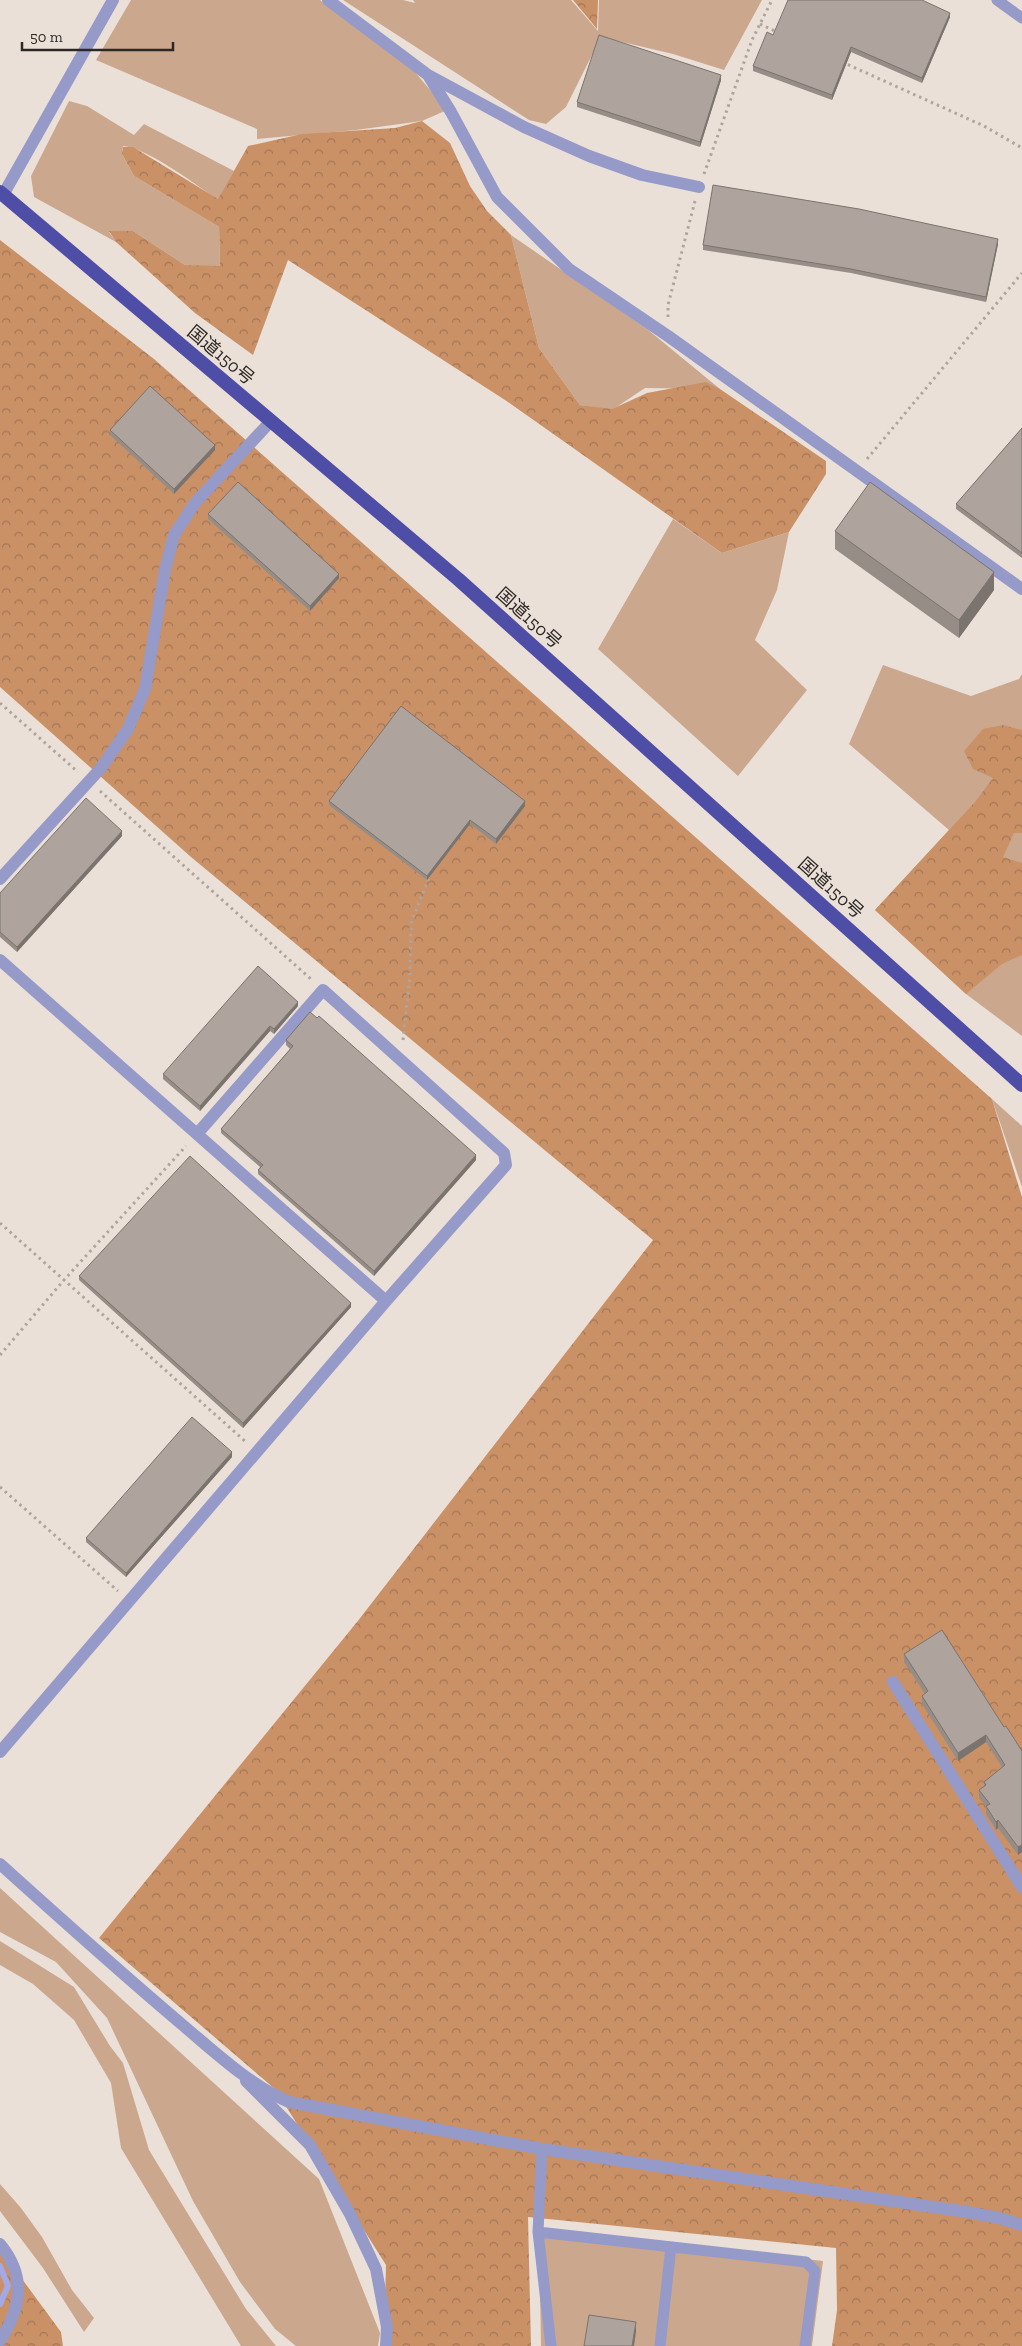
<svg xmlns="http://www.w3.org/2000/svg" width="1022" height="2346" font-family="'Zilla Slab','Noto Sans JP',serif">
	<defs>
		<pattern id="forest-crowns" width="20" height="18" patternUnits="userSpaceOnUse" patternTransform="scale(1.25)"><rect width="20" height="18" fill="#ca9167"/><path d="M2 6a3 3 0 1 1 6 0M12 15a3 3 0 1 1 6 0" fill="none" stroke="#a47655"/></pattern>
	</defs>
	<rect width="100%" height="100%" fill="#ebe0d8"/>
	<path fill="#cba78e" d="M131 0H320L409 65 447 110 422 121 356 130 257 139V129L96 60Z
		M343 0H403L415 3 413 0H571L598 31 599 0H762L724 70 673 54 601 37 566 107 546 124 529 120Z
		M69 101 87 106 134 135 144 124 234 171 218 200C196 185 148 148 123 146L122 154 134 176 219 227 220 268 185 265 133 231 109 232 116 242 34 197 31 176Z
		M511 235 647 329 720 389 645 388 612 410 580 405 539 348Z
		M673 519 722 553 789 532 777 590 755 640 807 690 738 776 598 649Z
		M883 665 971 696 1019 679 1022 674V1036L966 994 875 910 949 830 849 744Z
		M992 1099 1022 1126V1187Z
		M0 1888 319 2179 380 2333 378 2346H296L275 2329 240 2282 193 2201 107 2018 56 1962 0 1932Z
		M0 1941 74 1987 110 2046 123 2063 149 2150 246 2309 276 2346H241L121 2148 111 2083 74 2020 33 1984 0 1965Z
		M0 2184 21 2208 42 2237 72 2290 94 2318 84 2332 43 2268 0 2211Z
		M539 2229 823 2261 812 2346H541Z"/>
	<path fill="url(#forest-crowns)" d="M573 0H598L597 29Z
		M422 121 450 143 470 186 487 211 511 235 539 348 580 405 612 409 647 393 706 382 720 389 826 461V474L789 532 722 553 505 400 288 260 253 355 195 313 116 242 109 231H133L185 265 220 266 219 227 134 176 122 154 123 147H133L218 199 248 146 302 134 395 128Z
		M0 240 154 359 992 1099 1022 1197V2346H832L837 2310 836 2248 528 2217 531 2346H384L386 2265 275 2089 99 1938 357 1622 653 1240 191 857 0 687Z
		M1003 725 1022 730V833H1014L1003 857 1022 863V955L1002 964 966 994 875 910 975 802 993 778 973 769 964 751 983 729Z
		M0 2249 61 2332 63 2346H0Z"/>
	<g fill="none" stroke-linecap="round" stroke-linejoin="round">
		<path stroke="#a3a8e7" stroke-width="6" d="M0 2266 8 2286 0 2304"/>
		<path stroke="#aea59f" stroke-width="3" stroke-dasharray="2.5 4" stroke-linecap="butt" d="M760 24 777 32
			M842 62 984 126 1022 148
			M704 174 752 40 772 0
			M668 317V305L695 201
			M867 459 1022 273
			M0 703 78 772
			M100 791 312 980
			M403 1040 410 975 411 923 429 878
			M0 1223 246 1442
			M0 1355 64 1280 186 1146
			M0 1487 118 1591"/>
		<path stroke="#959ac8" stroke-width="11" d="M997 0 1022 18
			M542 2149 538 2232 551 2346
			M538 2232 806 2262 815 2271 805 2346
			M660 2346 671 2247"/>
		<path stroke="#959ac8" stroke-width="12" d="M328 0 428 75 524 127 589 156 642 175 699 187
			M428 75 451 112 497 197 569 269 668 336 1022 589
			M0 879 101 768 128 729 145 689 165 570 174 535 195 503 271 421
			M0 960 386 1301
			M893 1682 1022 1887
			M0 1752 386 1301 506 1165 504 1153 323 990 197 1134
			M246 2081 310 2145 350 2214 376 2269 387 2327 386 2346
			M0 2244C27 2277 21 2308 0 2341"/>
		<path stroke="#959ac8" stroke-width="12" d="M3 195 113 0
			M0 1864C61 1919 122 1974 185 2027 217 2054 250 2085 289 2102L542 2149 967 2212 999 2218 1022 2225"/>
		<path stroke="#4f4ea6" stroke-width="14" d="M0 192 458 579 1022 1085"/>
	</g>
	<path fill="#968d87" d="M950 17 922 83 851 52 832 100 753 71V66L773 35Z
		M721 80 700 147 577 107V102Z
		M998 244 986 302 851 273 703 250V245Z
		M1022 428V558L956 509V504Z
		M110 430 215 450 174 494 110 435Z
		M208 514 339 578 310 611 208 519Z
		M835 531 994 590 959 638 835 549Z
		M329 801 525 806 496 844 470 824 427 880 329 805Z
		M122 836 17 952 0 937V893Z
		M298 1006 274 1034 270 1031 200 1111 163 1079V1074Z
		M286 1040 476 1160 374 1276 258 1174V1170L260 1167 221 1133V1129L290 1049 286 1045Z
		M79 1276 351 1307 243 1428 79 1280Z
		M232 1457 126 1577 86 1542V1538Z
		M904 1654 1004 1727 1022 1751V1852L1018 1855 998 1828 996 1830 986 1814V1806L979 1798V1790L984 1787V1782L1002 1767 986 1742 958 1761 922 1704V1696L925 1694 904 1662Z"/>
	<path fill="#7a736e" d="M950 13V17L922 83V78Z
		M851 47V52L832 100V95Z
		M721 75V80L700 147V142Z
		M998 239V244L986 302V297Z
		M215 445V450L174 494V489Z
		M994 572V590L959 638V620Z
		M339 574V578L310 611V606Z
		M525 801V806L496 844V839Z
		M470 820V824L427 880V876Z
		M122 831V836L17 952V947Z
		M298 1002V1006L274 1034V1029Z
		M270 1026V1031L200 1111V1106Z
		M476 1155V1160L374 1276V1271Z
		M351 1303V1307L243 1428V1423Z
		M232 1452V1457L126 1577V1573Z
		M986 1735V1742L958 1761V1753Z
		M998 1820V1828L996 1830V1822Z
		M1022 1844V1852L1018 1855V1847Z
		M636 2322V2332L634 2346H632Z"/>
	<path fill="#afa49d" stroke="#7a736e" d="M788 0H922L950 13 922 78 851 47 832 95 753 66 767 32 773 35Z
		M599 35 721 75 700 142 577 102Z
		M713 185 859 209 998 239 986 297 851 269 703 245Z
		M150 386 215 445 174 489 110 430Z
		M1022 428V553L956 504Z
		M238 482 339 574 310 606 208 514Z
		M870 482 994 572 959 620 835 531Z
		M401 706 525 801 496 839 470 820 427 876 329 801Z
		M86 798 122 831 17 947 0 932V893Z
		M258 966 298 1002 274 1029 270 1026 200 1106 163 1074Z
		M310 1012 317 1018 319 1016 476 1155 374 1271 258 1170 263 1165 221 1129 293 1046 286 1040Z
		M190 1156 351 1303 243 1423 79 1276Z
		M192 1417 232 1452 126 1573 86 1538Z
		M942 1630 1004 1727 1006 1726 1022 1751V1845L1018 1847 998 1820 996 1822 986 1806 990 1804 979 1790 986 1785 984 1782 1005 1765 986 1735 958 1753 922 1696 928 1691 904 1654Z
		M589 2315 636 2322 632 2346H584Z"/>
	<g text-anchor="middle" dominant-baseline="central" stroke-width="5" stroke-linejoin="round" paint-order="stroke">
		<g font-size="18" fill="#2c2825" stroke="#ebe0d8">
			<text transform="translate(221 355) rotate(40)">国道150号</text>
			<text transform="translate(529 618) rotate(42)">国道150号</text>
			<text transform="translate(831 888) rotate(42)">国道150号</text>
		</g>
	</g>
	<path d="M22 42v8h151v-8" fill="none" stroke="#2c2825" stroke-width="2.5"/>
	<text x="30" y="42" font-size="15" fill="#2c2825" stroke="#ebe0d8" stroke-width="4" paint-order="stroke">50 m</text>
</svg>
